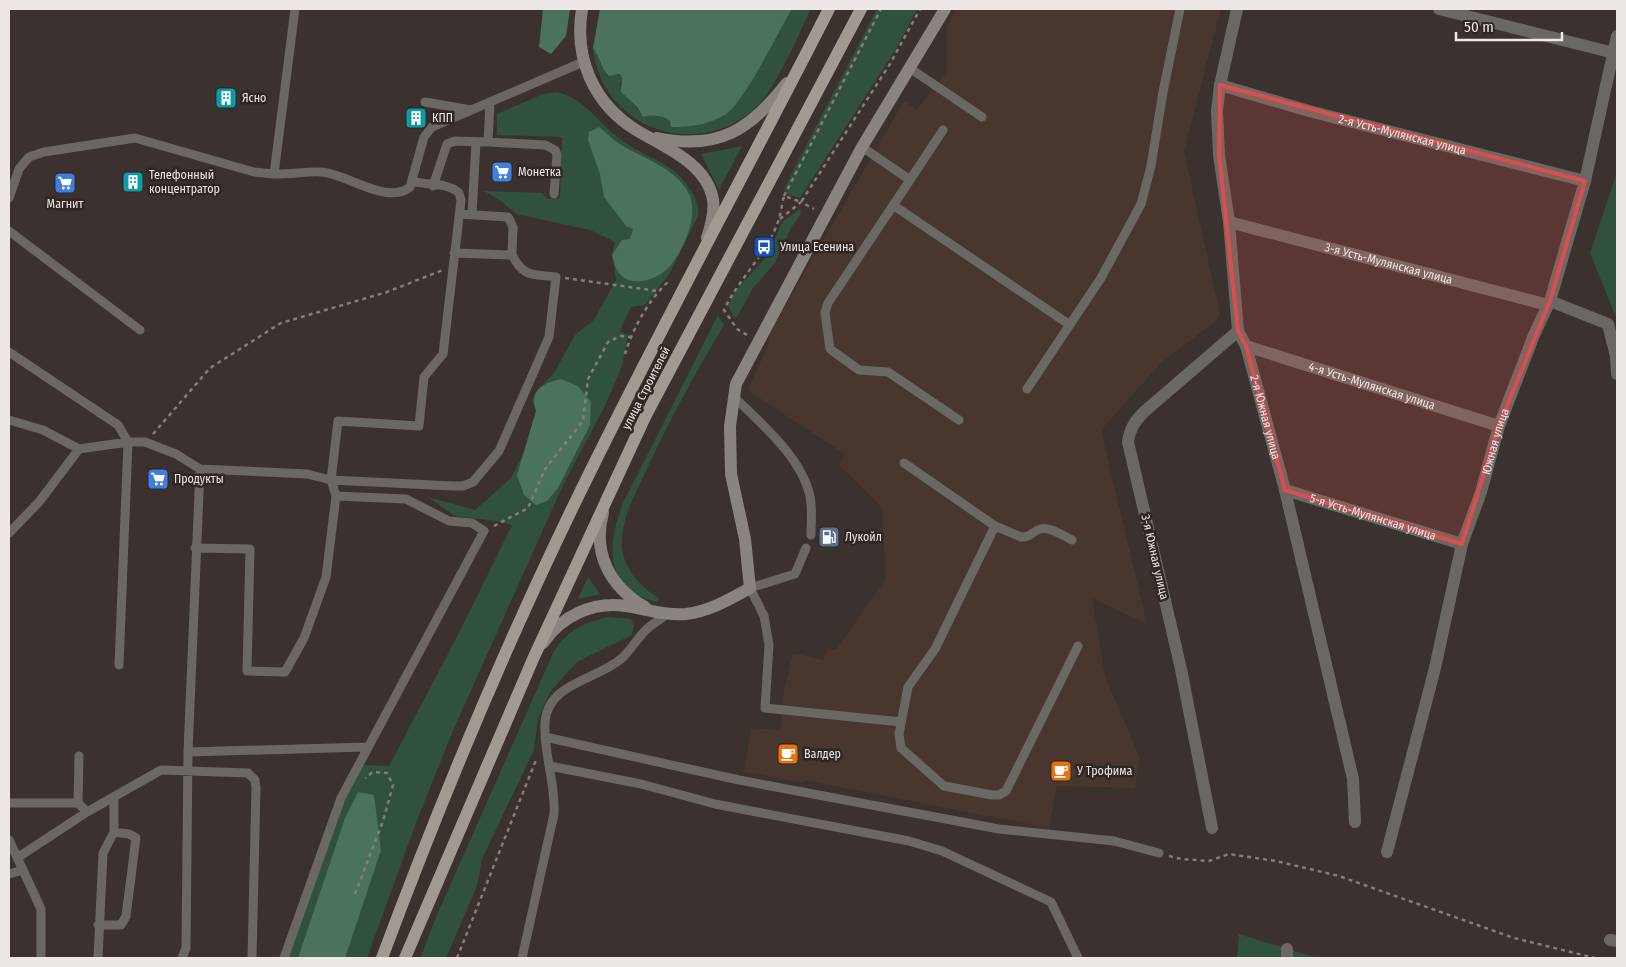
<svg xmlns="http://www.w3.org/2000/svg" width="1626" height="967" font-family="'Fira Sans Condensed',sans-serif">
	<rect width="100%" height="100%" fill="#3b312e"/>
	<path fill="#49362f" d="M956 9H1221L1184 151 1220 314 1217 320 1161 363 1101 430 1147 624 1092 598 1105 676 1140 758 1135 788 1057 786 1049 828 804 780 803 783 744 772 751 728 780 730 784 691 793 653 824 660 827 648 836 650 886 578 882 507 839 465 845 454 747 390 769 344 770 332 904 101 917 110 946 72 947 26Z"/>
	<path fill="#30513e" d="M792 9H811C797 37 775 92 752 111 692 161 601 126 593 48L600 57 601 64 622 77 620 85 643 117C650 115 664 115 670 121L741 98Z
		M877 9H917L896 49 800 198 789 195 784 190 796 165Z
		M556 92C586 98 599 125 623 141 651 161 674 161 693 194 697 202 700 207 698 216L670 273 645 305 631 307 620 331 628 335 622 366 605 406 564 483 452 733 416 823 367 958H288C309 897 329 820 364 765L389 766 461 629 512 525 496 521 455 516 428 497 475 510 511 478 523 455 536 411 532 401 536 392 554 373 575 335 594 320 616 280 612 255 615 242 590 230 516 214 501 201 484 191 542 193 548 199 560 198 562 137 497 135V114L543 94Z
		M742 146 719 190 701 154Z
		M1617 172V320L1590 253Z
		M800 209 801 214 792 226 775 263 753 288 737 317 734 316 728 306 735 291 768 255 782 222Z
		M718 315 724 325C696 372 670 419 647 469 637 490 624 513 622 537 619 563 638 586 659 598L657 602C604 590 607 547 622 505Z
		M588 577 600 594 578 599Z
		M608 617 631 619 634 626 632 635 577 662 550 692 538 719 534 750 482 859 477 886 446 958H420L437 915 553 653C568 629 582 624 608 617Z
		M1239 934 1317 958H1237Z"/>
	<path fill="#4b725c" d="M543 9H570L566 36 551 54 539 47Z
		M600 9H792C778 32 745 101 726 114 708 125 691 127 671 127L670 121C664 115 650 115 643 117L637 107 621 92 622 77 619 74 609 76C601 68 600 57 593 48Z
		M599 127C606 133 614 141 623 146 645 159 677 169 689 194 699 215 684 248 671 265 661 278 632 290 619 273 615 268 614 261 612 255L622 240 630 239 633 229 626 226 604 197 600 174 588 140 589 132Z
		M561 379 578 386 591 402 590 425 558 488 547 501 536 505 524 495 517 475 536 411C529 391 542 383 561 379Z
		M358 792 374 795 381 850 345 958H298L345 818Z"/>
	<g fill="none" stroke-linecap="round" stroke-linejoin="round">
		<path stroke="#867d7b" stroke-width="2.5" stroke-dasharray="4 4" stroke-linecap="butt" d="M784 196 881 9
			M780 219 801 202 814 209
			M565 278 658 291
			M747 335 737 329 724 310C739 278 768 253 779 219 781 212 782 204 784 196L801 202 890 64 920 9
			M625 354C633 328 649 299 669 281
			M153 434 210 368 281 323 387 292 443 270
			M494 526 528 508 545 469 583 421 588 379 608 342 621 336 631 337
			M1169 856 1181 859 1209 861 1229 854 1276 861 1339 876 1514 938 1595 958
			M355 894 383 821 393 785 387 773 373 772 365 778
			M457 958 536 760"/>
		<path stroke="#6b6864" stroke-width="9" d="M911 69 982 117
			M425 102 471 110
			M490 103 488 142 545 145 555 150 557 155 554 194
			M862 147 910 180 828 303 825 313 830 349 859 370 888 372 959 420
			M274 174C289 175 305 171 321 172 346 173 387 206 410 187L424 137 432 127 583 62
			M910 180 943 130
			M433 186 447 144 455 141 488 142
			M9 198 19 169 29 157 44 152 135 138 254 172 274 174 295 9
			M893 205 1070 325
			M459 214 508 217 513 227 512 255
			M472 214 476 142
			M9 231 140 330
			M9 352 118 425 128 442 119 665
			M1027 389 1101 278 1141 204 1151 166 1163 92 1180 9
			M734 397C762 424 808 463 811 504 812 514 811 525 811 535
			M9 420 43 430 79 449
			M904 463 995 526 935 649 908 687 899 734 901 748 944 786 992 795H999L1006 791 1078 646
			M995 526 1021 537C1030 538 1033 531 1040 529 1049 526 1064 536 1072 540
			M9 533 39 502 79 449 128 442H145L176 454 200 469 307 474 331 480 453 486H463L473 482 499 451 549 337 556 277C532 274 524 278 512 255L454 253
			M195 548 250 549 247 671 285 672 304 638 326 577 336 496
			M806 548 795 574 750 588 764 616 769 645 765 708 901 722
			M545 737 739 780 999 829 1114 841 1159 853
			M188 752 366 747
			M550 766 641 784 715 804 909 841 942 851 1051 902 1078 958
			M9 803H78L87 812
			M78 803 79 756
			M9 840 41 909V958
			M17 858 87 812 161 770 248 773 255 780 256 788 252 958
			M9 874 23 870
			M98 925H121L126 916 136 838 129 834 114 832
			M98 958 103 853 114 832V797
			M182 958 186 948 188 752 200 469
			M284 958 341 798 484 531 472 523 449 521 406 499 336 496 331 480 338 421 419 426 424 377 443 354 461 200 459 193C448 182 427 186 412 181
			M522 958 554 814C556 783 543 753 545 722 548 683 596 680 621 659 630 651 635 642 643 633 649 625 660 620 667 614"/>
		<g stroke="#6b6864" stroke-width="12">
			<path id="s1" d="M1237 9 1220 85 1217 111 1219 155 1229 222 1238 331 1246 346 1285 490 1353 779 1355 822"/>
			<path d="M1439 9 1614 53"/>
			<path id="s2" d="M1220 85 1309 111 1585 181"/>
			<path id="s3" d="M1229 222 1548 305"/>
			<path d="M1550 301 1608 324 1616 356 1617 374"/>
			<path id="s4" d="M1246 346 1499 426"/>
			<path id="s5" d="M1285 490 1462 544"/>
			<path d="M1212 828 1181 669 1128 442C1130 428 1135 421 1145 411L1238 331"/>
			<path id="s6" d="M1387 852 1435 668 1462 544 1481 492 1499 426 1534 335 1550 301 1585 181 1617 36"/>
			<path d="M1610 940 1617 941"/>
			<path d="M1287 949V958"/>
		</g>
		<path stroke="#89847f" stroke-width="12" d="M582 9C574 58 593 103 636 130 664 147 707 163 713 200 715 212 711 226 707 238
			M657 138C719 151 751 129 787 83
			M603 513C592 553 610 587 645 607
			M543 643C561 616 593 601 626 606 646 609 666 616 686 614 710 611 730 599 750 588L745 539 731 474 730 426 736 384 862 147 945 9"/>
		<path stroke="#a19a93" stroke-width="12" d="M382 958C444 792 513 627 592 468 668 314 751 162 829 9
			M405 958 533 659 645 417 861 9"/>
	</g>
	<path fill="#db4e4e" fill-opacity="0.2" stroke="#db4e4e" stroke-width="4" stroke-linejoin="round" d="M1220 85 1585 181 1550 301 1499 426 1462 544 1285 490 1246 346 1238 331 1219 155Z"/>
	<defs>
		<g id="building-square" transform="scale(1.125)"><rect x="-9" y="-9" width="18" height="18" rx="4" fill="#0f9aa8" stroke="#302724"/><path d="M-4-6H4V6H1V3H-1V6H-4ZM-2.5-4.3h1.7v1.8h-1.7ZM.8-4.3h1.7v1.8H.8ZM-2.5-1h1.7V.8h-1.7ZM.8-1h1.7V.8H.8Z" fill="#fff"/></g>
		<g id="supermarket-square" transform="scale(1.125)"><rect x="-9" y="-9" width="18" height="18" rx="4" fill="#3f7fe0" stroke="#302724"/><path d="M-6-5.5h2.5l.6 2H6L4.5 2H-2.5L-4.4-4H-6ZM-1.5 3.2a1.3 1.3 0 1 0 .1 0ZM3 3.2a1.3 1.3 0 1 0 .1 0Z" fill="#fff"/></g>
		<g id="bus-square" transform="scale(1.125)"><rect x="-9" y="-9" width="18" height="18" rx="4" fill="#1a4fb4" stroke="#302724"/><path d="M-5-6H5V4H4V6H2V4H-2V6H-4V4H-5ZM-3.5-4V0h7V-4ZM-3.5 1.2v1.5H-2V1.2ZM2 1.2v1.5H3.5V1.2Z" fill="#fff"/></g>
		<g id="fuel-square" transform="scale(1.125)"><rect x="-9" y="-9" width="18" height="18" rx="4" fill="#5c6f8a" stroke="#302724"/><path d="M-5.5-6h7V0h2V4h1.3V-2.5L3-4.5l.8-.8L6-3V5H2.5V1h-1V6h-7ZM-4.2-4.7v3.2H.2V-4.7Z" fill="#fff"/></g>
		<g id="cafe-square" transform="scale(1.125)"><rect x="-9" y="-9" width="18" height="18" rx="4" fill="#e8710a" stroke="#302724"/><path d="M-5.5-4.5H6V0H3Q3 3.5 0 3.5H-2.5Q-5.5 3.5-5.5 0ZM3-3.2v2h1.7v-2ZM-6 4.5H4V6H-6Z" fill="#fff"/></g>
	</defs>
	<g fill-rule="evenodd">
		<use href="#building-square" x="226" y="98"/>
		<use href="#building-square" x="416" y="118"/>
		<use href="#supermarket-square" x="502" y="172"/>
		<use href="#building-square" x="133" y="182"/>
		<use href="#supermarket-square" x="65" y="183"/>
		<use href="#bus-square" x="764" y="247"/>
		<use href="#supermarket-square" x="158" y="479"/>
		<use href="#fuel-square" x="829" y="537"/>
		<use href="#cafe-square" x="788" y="754"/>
		<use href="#cafe-square" x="1061" y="771"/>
	</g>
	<g text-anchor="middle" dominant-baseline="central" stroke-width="5" stroke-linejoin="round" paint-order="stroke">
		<g font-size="12" fill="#ede7e5" stroke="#302724" text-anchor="start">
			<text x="242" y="98">Ясно</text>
			<text x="432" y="118">КПП</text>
			<text x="518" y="172">Монетка</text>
			<text x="149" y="175">Телефонный<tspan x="149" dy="14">концентратор</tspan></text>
			<text x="65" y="204" text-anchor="middle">Магнит</text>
			<text x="780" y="247">Улица Есенина</text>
			<text x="174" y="479">Продукты</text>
			<text x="845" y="537">Лукойл</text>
			<text x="804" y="754">Валдер</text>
			<text x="1077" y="771">У Трофима</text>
		</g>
		<g font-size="12" fill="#ede7e5" stroke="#302724">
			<text stroke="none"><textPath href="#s2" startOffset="189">2-я Усть-Мулянская улица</textPath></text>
			<text stroke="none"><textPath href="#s3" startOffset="165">3-я Усть-Мулянская улица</textPath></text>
			<text stroke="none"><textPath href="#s4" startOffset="132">4-я Усть-Мулянская улица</textPath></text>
			<text transform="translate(646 388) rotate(-63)">улица Строителей</text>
			<text stroke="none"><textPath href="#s1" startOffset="416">2-я Южная улица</textPath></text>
			<text stroke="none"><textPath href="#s6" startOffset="425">Южная улица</textPath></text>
			<text stroke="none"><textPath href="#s5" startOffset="92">5-я Усть-Мулянская улица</textPath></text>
			<text transform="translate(1155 557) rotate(77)">3-я Южная улица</text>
		</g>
	</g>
	<rect width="1626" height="967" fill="none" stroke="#ede7e5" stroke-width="20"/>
	<path d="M1456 32v8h106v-8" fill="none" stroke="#ede7e5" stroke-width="2.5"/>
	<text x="1464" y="32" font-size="15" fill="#ede7e5" stroke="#302724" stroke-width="4" paint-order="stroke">50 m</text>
</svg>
